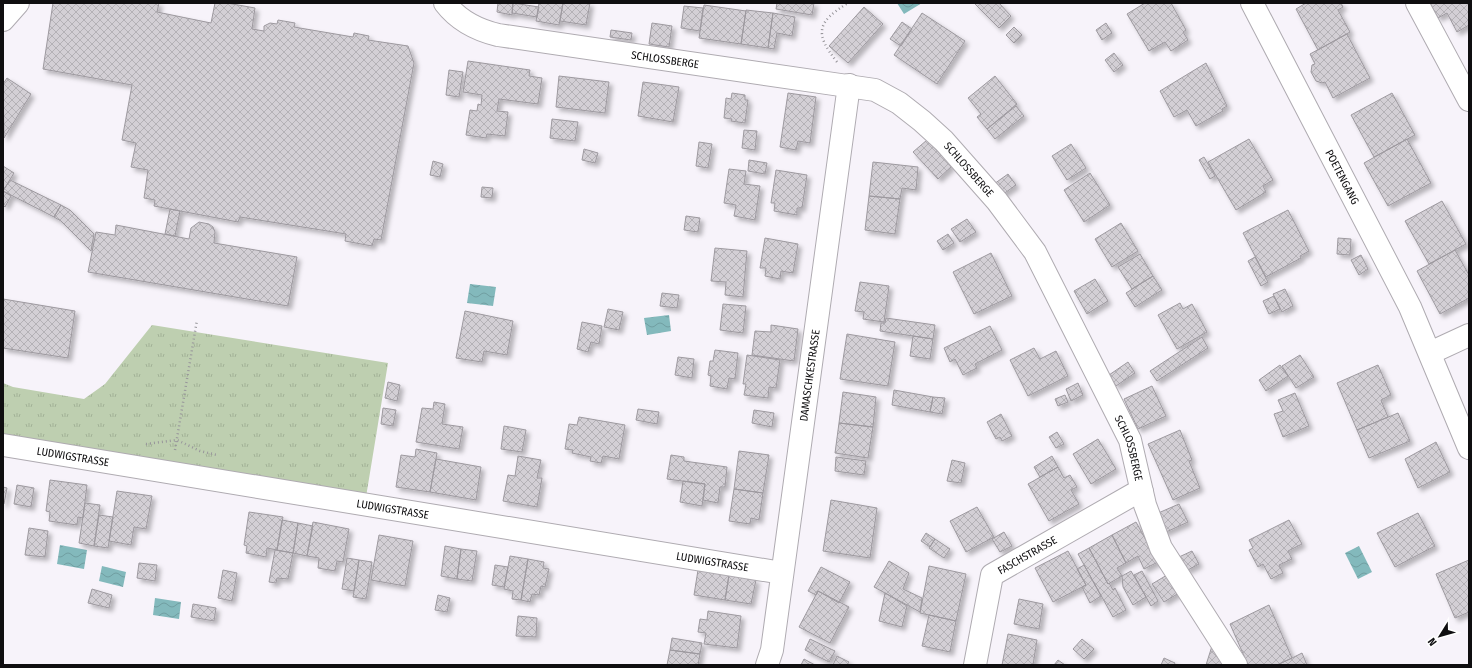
<svg xmlns="http://www.w3.org/2000/svg" width="1472" height="668" font-family="'Fira Sans Condensed',sans-serif">
	<defs>
		<pattern id="park-tufts" width="24" height="20" patternUnits="userSpaceOnUse"><rect width="24" height="20" fill="#becfb0"/><path d="M3 7l-1-3M5 7V3M7 7l1-3M15 17l-1-3M17 17v-4M19 17l1-3" fill="none" stroke="#a2b196"/></pattern>
		<pattern id="water-waves" width="16" height="10" patternUnits="userSpaceOnUse"><rect width="16" height="10" fill="#83b9bc"/><path d="M0 5q4-4 8 0t8 0" fill="none" stroke="#709ea1"/></pattern>
		<pattern id="building-cross-hatch" width="8" height="8" patternUnits="userSpaceOnUse"><rect width="8" height="8" fill="#d3cfd5"/><path d="M0 0l8 8M0 8l8-8" fill="none" stroke="#b4b1b6"/></pattern>
		<filter id="shadow"><feDropShadow dx="3.5" dy="3.5" stdDeviation="2" flood-color="#0004"/></filter>
	</defs>
	<rect width="100%" height="100%" fill="#f7f3fa"/>
	<path fill="url(#park-tufts)" d="M152 325 388 363 366 497 3 438V383L13 387 84 399 105 384Z"/>
	<path fill="url(#water-waves)" d="M897 3H922L904 14Z
		M470 284 496 287 493 306 467 303Z
		M669 315 671 331 647 335 644 318Z
		M60 545 87 550 84 569 57 564Z
		M1359 546 1372 572 1358 579 1345 553Z
		M102 566 126 572 123 587 99 581Z
		M155 598 181 602 179 619 153 615Z"/>
	<path fill="url(#building-cross-hatch)" stroke="#9d999f" filter="url(#shadow)" d="M53 3H159L157 12 211 23 215 3H227L255 8 252 29 264 31V26L270 23 277 24 278 20 295 23 294 27 353 37 354 33 369 36 368 40 408 46 414 63 381 240 374 239 372 246 345 241 346 234 240 217 238 222 154 206 155 200 144 198 148 170 131 167 136 143 122 140 132 85 43 69Z
		M498 3H513L512 15 497 12Z
		M513 3 539 7 537 17 512 13Z
		M539 3H563L559 25 536 21Z
		M563 3H590L586 25 560 21Z
		M777 3H814L812 15 776 9Z
		M974 3H999L1011 16 999 28Z
		M1145 3H1171L1186 30 1183 32 1188 40 1171 51 1165 42 1149 51 1127 14Z
		M1306 3H1341L1343 7 1338 10 1350 32 1318 50 1296 9Z
		M1430 3H1469V25L1457 32 1447 13 1438 18Z
		M704 5 746 11 741 44 699 38Z
		M684 6 703 8 700 31 681 28Z
		M864 7 883 24 848 63 829 46Z
		M746 10 773 13 768 48 741 44Z
		M773 13 795 17 792 36 777 33 774 49 768 48Z
		M922 13 965 41 937 84 894 55Z
		M902 22 912 29 901 46 890 39Z
		M652 23 672 26 669 47 649 44Z
		M1106 23 1112 33 1102 40 1096 30Z
		M1014 27 1022 35 1014 43 1006 35Z
		M611 30 632 33 631 40 610 37Z
		M1347 34 1370 78 1333 98 1325 82 1322 83 1316 81 1311 72 1312 65 1315 64 1310 54Z
		M1114 53 1123 65 1114 72 1105 60Z
		M468 61 530 70 529 76 542 78 538 104 499 99 497 111 508 112 505 136 487 134 486 138 466 135 470 110 477 111 478 104 481 105 482 95 463 92Z
		M1206 63 1227 106 1222 109 1223 111 1196 126 1187 110 1174 117 1160 91Z
		M449 70 463 72 459 97 446 95Z
		M559 76 609 82 605 113 556 107Z
		M995 76 1017 104 987 129 977 117 981 114 968 98Z
		M7 78 31 94 4 138 3 84Z
		M643 82 679 87 673 122 638 116Z
		M732 93 745 95V100H748L745 123 731 121 732 119 724 118 726 98 731 99Z
		M788 93 816 97 810 143 798 141 796 150 780 147Z
		M1392 93 1415 135 1374 157 1351 115Z
		M1016 106 1024 116 995 139 987 129Z
		M552 119 578 122 575 141 550 138Z
		M744 130 757 131 755 150 742 148Z
		M1249 139 1273 180 1263 186 1266 192 1236 210 1208 162Z
		M1407 139 1431 183 1388 206 1364 163Z
		M927 140 952 166 938 179 913 152Z
		M699 142 712 144 708 168 696 166Z
		M1071 144 1086 168 1067 180 1052 156Z
		M584 149 598 153 595 163 582 160Z
		M1204 157 1215 176 1210 179 1199 160Z
		M749 160 767 163 765 174 748 171Z
		M433 161 443 164 440 177 430 175Z
		M873 162 918 167 916 190 902 188 900 199 869 196Z
		M3 166 14 173 3 191Z
		M729 169 746 171 744 184 760 186 755 220 734 216 736 205 724 203Z
		M776 170 807 175 802 208H797V215L774 211 775 203H771Z
		M1090 173 1110 205 1084 222 1064 190Z
		M1008 174 1016 185 1002 195 994 184Z
		M10 180 61 205 54 217 3 191Z
		M482 187 493 188 492 198 481 197Z
		M3 191 11 196 5 207 3 205Z
		M869 196 900 199 895 234 865 230Z
		M1442 201 1466 244 1429 264 1405 221Z
		M61 205 70 210 94 234 91 251 61 221 54 217Z
		M170 209 180 211 175 236 165 234Z
		M1288 210 1309 251 1300 256 1301 258 1266 277 1243 233Z
		M686 216 700 218 698 232 684 230Z
		M967 219 976 232 960 242 951 229Z
		M199 222 209 224 213 227 215 232 214 243 297 257 288 306 88 272 96 232 115 235 116 225 189 239 191 228Z
		M1121 223 1138 251 1112 267 1095 239Z
		M948 234 954 243 943 250 937 241Z
		M765 238 798 244 793 273 781 271 780 279 765 276 766 268H760Z
		M1338 238 1351 239 1350 255 1337 254Z
		M715 248 747 251 743 297 725 295 726 282 711 281Z
		M1455 250 1469 275V298L1440 314 1417 271Z
		M991 253 1012 296 974 314 953 272Z
		M1140 254 1153 276 1132 289 1118 267Z
		M1361 255 1368 269 1359 275 1351 260Z
		M1255 257 1268 282 1261 286 1248 261Z
		M1153 276 1162 290 1135 307 1126 293Z
		M1095 279 1108 301 1087 314 1074 291Z
		M860 282 889 286 884 322 863 319 864 312 855 311Z
		M1285 289 1293 306 1282 312 1273 294Z
		M662 293 679 295 677 308 660 306Z
		M1274 296 1280 309 1269 314 1263 301Z
		M3 299 75 311 68 358 3 348Z
		M1180 303 1183 309 1192 304 1207 332 1177 349 1158 315Z
		M723 304 746 306 743 333 720 330Z
		M608 309 623 312 619 330 604 327Z
		M465 311 513 321 507 355 484 351 482 362 456 358Z
		M886 318 935 325 933 339 880 331 881 323H885Z
		M582 322 602 326 599 344 591 342 588 352 577 349Z
		M771 325 798 329 794 361 752 355 755 331 771 332Z
		M990 326 1002 350 975 364 977 368 963 375 955 359 950 362 944 348Z
		M847 334 895 342 888 386 840 379Z
		M913 336 933 339 930 359 910 356Z
		M1202 337 1208 348 1157 381 1150 371Z
		M1034 348 1040 359 1056 351 1068 376 1028 396 1010 360Z
		M715 350 738 353 735 379 729 378 727 389 710 386 711 376 708 375 710 361H713Z
		M747 355 780 360 776 388 769 387 768 398 744 395 746 384H743Z
		M1300 355 1314 377 1296 388 1282 366Z
		M678 357 694 359 692 378 675 375Z
		M1128 362 1135 373 1116 386 1109 375Z
		M1280 365 1288 376 1266 391 1259 380Z
		M1378 365 1391 395 1381 400 1388 417 1357 430 1337 383Z
		M388 382 400 385 397 401 385 398Z
		M1078 383 1083 395 1071 401 1066 389Z
		M1152 386 1166 416 1138 429 1124 399Z
		M894 390 933 397 930 412 892 405Z
		M843 392 876 397 873 427 839 423Z
		M1295 393 1309 426 1283 437 1274 414 1283 411 1278 400Z
		M1065 395 1068 402 1058 406 1055 399Z
		M933 397 945 398 942 414 930 412Z
		M434 402 445 404 442 424 463 427 459 449 416 442 422 408 433 409Z
		M383 408 396 410 393 426 381 424Z
		M638 409 659 412 657 424 636 420Z
		M754 410 774 413 772 427 752 423Z
		M1398 413 1410 441 1369 458 1357 430Z
		M1001 414 1012 436 1002 441 1000 437 996 439 987 422Z
		M579 417 625 425 619 459 603 456 601 463 590 461 591 457 572 453 573 450 565 449 569 424 577 425Z
		M839 423 873 427 868 458 835 453Z
		M504 426 526 430 522 452 501 449Z
		M1180 430 1192 460 1189 461 1200 488 1173 500 1148 444Z
		M1057 432 1064 444 1056 448 1049 437Z
		M1098 439 1116 469 1091 484 1073 454Z
		M1436 442 1450 472 1418 488 1405 459Z
		M416 449 437 453 430 492 396 487 401 455 415 457Z
		M739 451 769 455 763 493 734 489Z
		M671 455 684 457V461L727 467 725 487H720L718 503 703 500 705 484 667 479Z
		M518 456 541 460 537 478H542L537 507 503 501 508 475 515 476Z
		M1052 456 1058 467 1040 477 1034 467Z
		M836 457 866 461 864 475 835 471Z
		M436 459 481 467 476 500 430 492Z
		M952 460 965 463 961 483 947 481Z
		M1058 467 1064 478 1070 475 1077 487 1071 490 1079 504 1049 521 1028 484Z
		M50 480 87 485 83 518 78 517 77 525 49 521 50 512 46 511Z
		M683 481 705 484 702 506 680 502Z
		M17 485 34 488 31 507 14 504Z
		M3 487 7 488 4 504H3Z
		M734 489 763 493 759 520 751 518 750 524 729 521Z
		M117 491 152 496 146 529 134 527 131 545 109 541Z
		M831 500 877 508 870 558 823 551Z
		M85 503 100 505 94 546 79 543Z
		M1179 504 1188 522 1164 533 1156 514Z
		M977 507 994 537 966 552 950 521Z
		M249 512 283 517 277 550 267 548 266 557 246 553 247 546 244 545Z
		M1418 513 1435 546 1395 567 1377 533Z
		M99 515 113 517 108 548 94 546Z
		M282 520 298 523 293 553 277 550Z
		M1289 520 1302 544 1288 551 1292 559 1279 565 1283 573 1271 579 1263 564 1258 567 1249 550 1253 548 1249 540Z
		M313 522 349 529 343 562 337 561 335 571 318 568 319 558 307 556Z
		M1136 522 1158 562 1144 569 1138 556 1126 563 1112 535Z
		M298 523 313 526 307 556 293 553Z
		M29 528 48 531 45 557 25 555Z
		M1004 532 1012 546 1000 552 992 539Z
		M926 533 935 539 930 547 921 541Z
		M379 535 413 541 405 586 371 580Z
		M1112 535 1126 563 1117 568 1122 576 1108 584 1089 548Z
		M935 539 950 549 944 558 929 548Z
		M445 546 461 549 457 579 441 576Z
		M1089 548 1108 584 1109 583 1113 590 1115 588 1126 610 1113 617 1078 554Z
		M461 549 477 551 472 581 457 579Z
		M275 550 293 553 288 579 277 578 276 583 269 582Z
		M1068 551 1086 585 1053 602 1035 568Z
		M1192 551 1199 564 1186 571 1179 557Z
		M510 556 528 559 521 600 512 599 513 591 504 589Z
		M347 558 359 560 354 591 342 589Z
		M528 559 544 562 543 568 549 569 545 587 541 586 539 595 532 594 530 602 521 600Z
		M359 560 372 562 366 599 353 597Z
		M1469 560V612L1455 618 1436 574Z
		M889 561 909 573 903 589 922 598 920 612 874 587Z
		M139 563 157 565 155 581 137 578Z
		M495 565 508 567 504 587 492 585Z
		M1084 565 1101 596 1090 603 1082 587 1086 585 1077 569Z
		M929 566 966 574 956 621 920 613Z
		M821 567 850 582 839 603 818 591 816 595 808 591Z
		M223 570 237 573 232 601 218 598Z
		M698 570 729 575 725 600 694 595Z
		M1131 571 1146 597 1133 605 1123 587 1122 576Z
		M1142 571 1158 601 1151 606 1134 575Z
		M729 575 756 580 751 604 725 600Z
		M1167 575 1179 593 1164 602 1152 584Z
		M92 589 112 595 109 608 88 603Z
		M818 591 849 607 830 643 799 627Z
		M885 593 907 606 902 627 879 621Z
		M438 595 450 598 447 612 435 610Z
		M1019 599 1043 604 1039 629 1014 624Z
		M193 604 216 608 214 621 191 617Z
		M1269 605 1292 658 1277 665H1248L1230 624Z
		M708 611 741 616 737 648 704 644 706 633 698 632 700 619 707 620Z
		M929 615 956 621 950 652 922 646Z
		M518 616 537 618 536 637 516 636Z
		M1008 634 1037 640 1033 665H1002Z
		M672 638 702 643 700 654 670 650Z
		M810 639 835 651 829 662 805 650Z
		M1082 639 1094 649 1084 659 1073 649Z
		M1212 646 1225 659 1223 665H1206Z
		M670 650 700 654 698 665H667Z
		M1302 653 1307 665H1277L1292 658Z
		M837 656 849 662 847 665H833Z
		M1164 658 1175 663 1174 665H1161Z
		M804 659 815 665H801Z
		M1058 660 1065 665H1054Z"/>
	<g fill="none" stroke-linecap="round" stroke-linejoin="round">
		<g stroke="#afabb1" stroke-width="24">
			<g id="minor">
				<path id="s1" d="M445 3C458 20 477 30 498 35L875 90 899 103 922 121 944 141 997 201 1035 252 1130 440 1145 505 1161 548 1236 665"/>
				<path id="s2" d="M1252 3 1410 307 1469 448"/>
				<path d="M1417 3 1469 100"/>
				<path d="M3 20 18 3"/>
				<path d="M1430 353 1469 335"/>
				<path id="s3" d="M3 445 782 573"/>
				<path id="s4" d="M767 665 772 650 849 85"/>
				<path id="s5" d="M975 665 992 575 1134 494 1142 492"/>
			</g>
		</g>
		<path stroke="#98969b" stroke-width="2.5" stroke-dasharray="1 3" stroke-linecap="butt" d="M837 62C814 33 817 22 848 3
			M146 444 177 440 200 451 217 455
			M175 450 197 320"/>
		<use href="#minor" stroke="#fff" stroke-width="22"/>
	</g>
	<g text-anchor="middle" dominant-baseline="central" stroke-width="3" stroke-linejoin="round" paint-order="stroke">
		<g font-size="11" fill="#0f0e10" stroke="#fff">
			<text stroke="none"><textPath href="#s1" startOffset="232">SCHLOSSBERGE</textPath></text>
			<text stroke="none"><textPath href="#s1" startOffset="568">SCHLOSSBERGE</textPath></text>
			<text stroke="none"><textPath href="#s2" startOffset="196">POETENGANG</textPath></text>
			<text stroke="none"><textPath href="#s4" startOffset="293">DAMASCHKESTRASSE</textPath></text>
			<text stroke="none"><textPath href="#s1" startOffset="892">SCHLOSSBERGE</textPath></text>
			<text stroke="none"><textPath href="#s3" startOffset="71">LUDWIGSTRASSE</textPath></text>
			<text stroke="none"><textPath href="#s3" startOffset="395">LUDWIGSTRASSE</textPath></text>
			<text stroke="none"><textPath href="#s5" startOffset="132">FASCHSTRASSE</textPath></text>
			<text stroke="none"><textPath href="#s3" startOffset="719">LUDWIGSTRASSE</textPath></text>
		</g>
	</g>
	<rect width="1472" height="668" fill="none" stroke="#0f0e10" stroke-width="8"/>
	<g transform="translate(1440 636) rotate(233)" stroke="#ffffff" stroke-width="3" paint-order="stroke">
	<path d="M0-3L7 15L0 10L-7 15Z" fill="#0f0e10"/>
	<text y="-6" font-size="11" font-weight="bold" text-anchor="middle" fill="#0f0e10">N</text>
	</g>
</svg>
